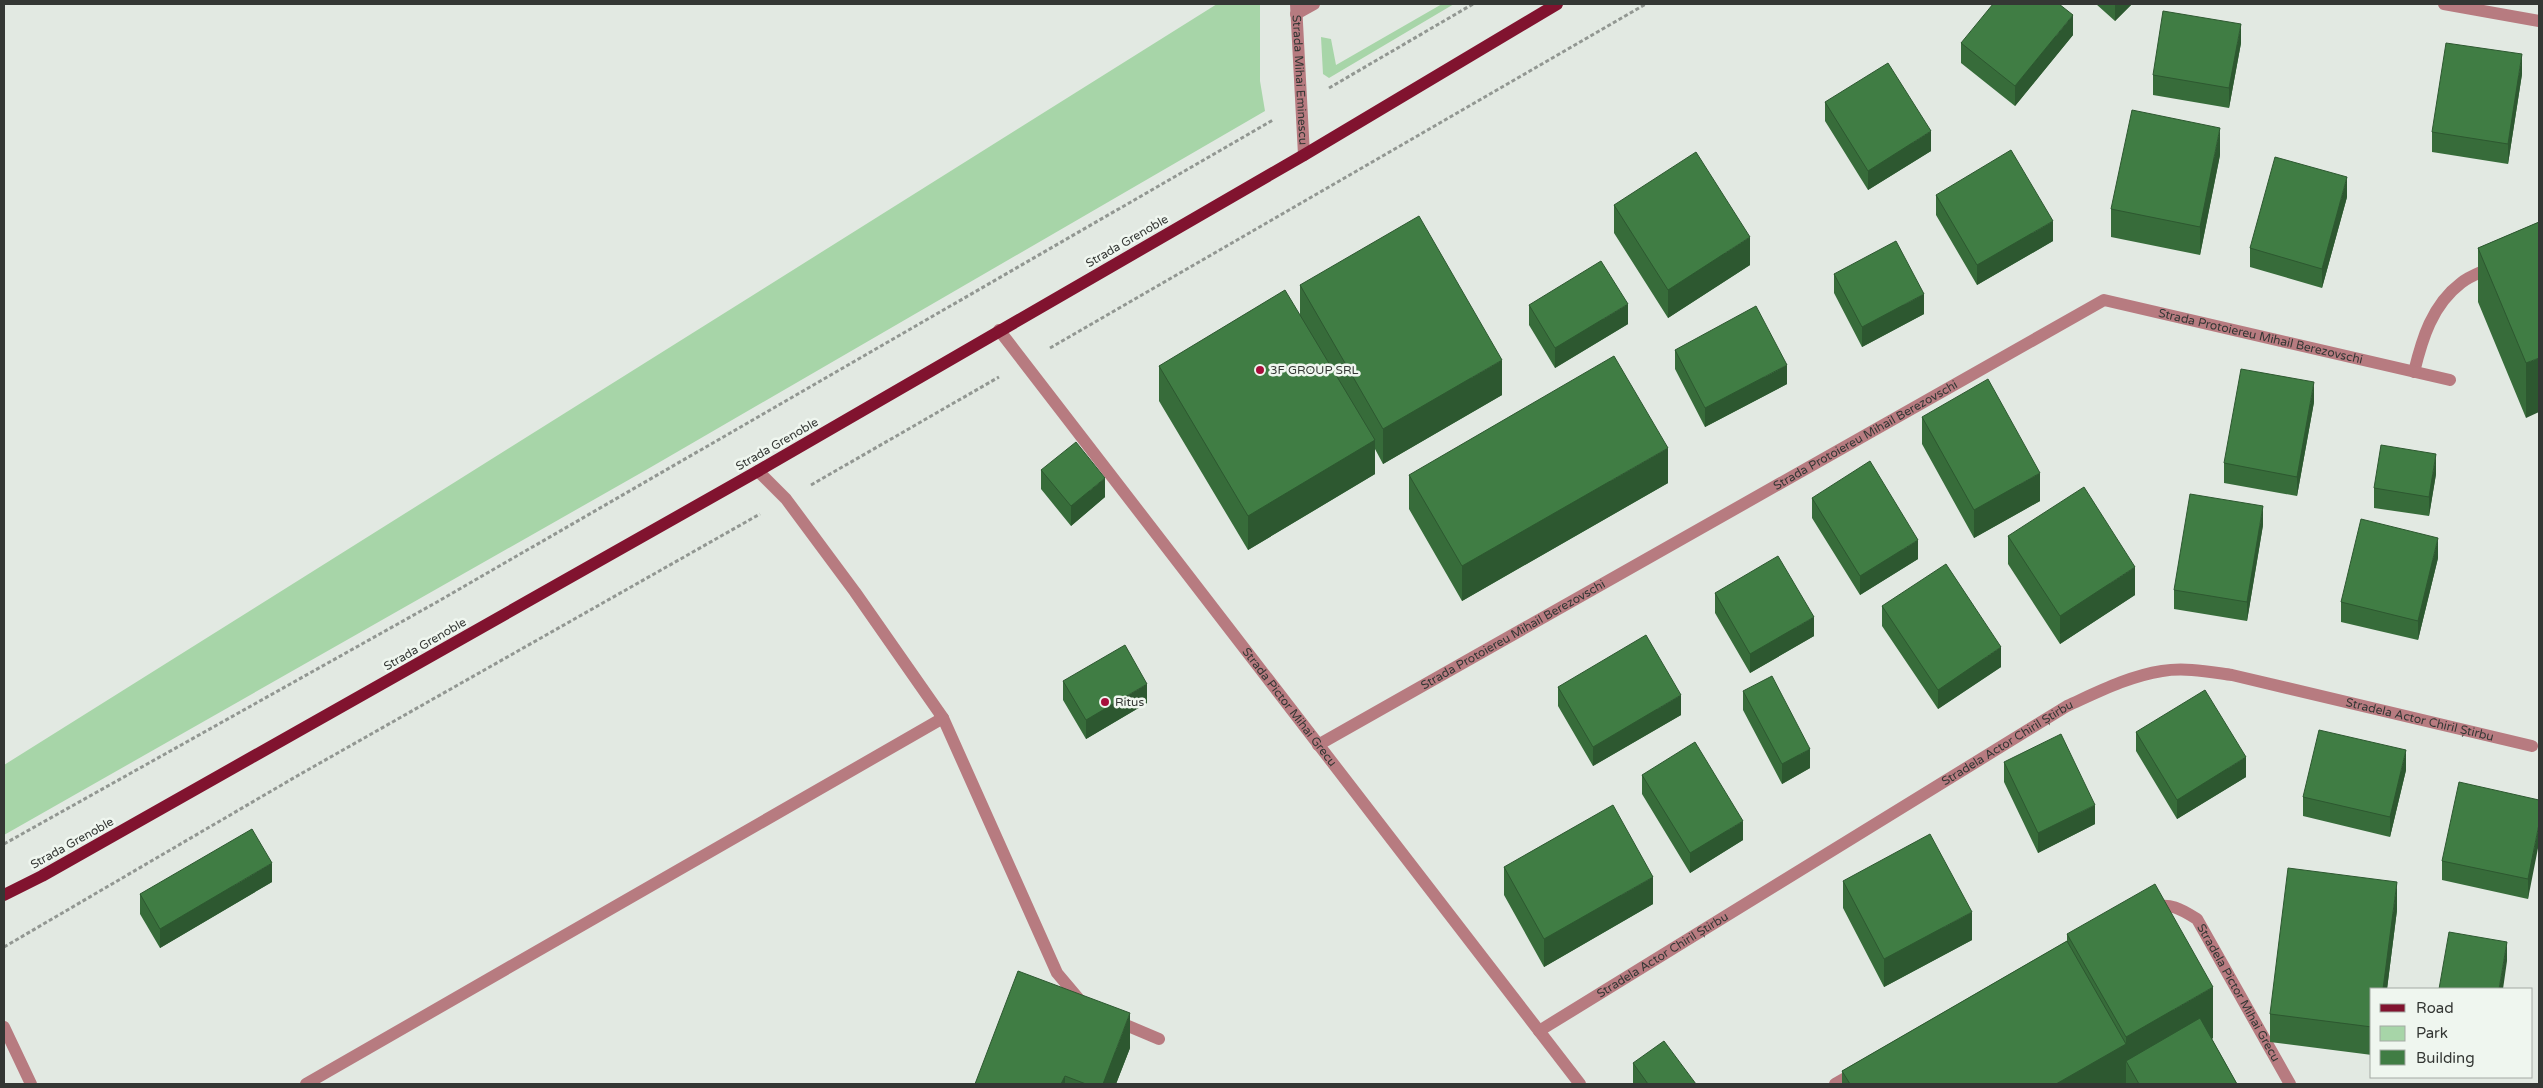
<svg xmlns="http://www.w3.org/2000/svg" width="2543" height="1088" font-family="'Varela Round',sans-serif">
	<rect width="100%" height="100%" fill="#e2e9e2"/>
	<path fill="#a7d5a8" d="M1217 4H1260V81L1265 111 646 470 4 835V765Z
		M1442 4H1454L1329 78 1323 74 1321 37 1331 39 1336 65Z"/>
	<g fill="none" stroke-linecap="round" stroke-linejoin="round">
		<path stroke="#929792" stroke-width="3" stroke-dasharray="4 2.5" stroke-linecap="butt" d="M1329 88 1473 4
			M1050 348 1646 4
			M811 485 999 377
			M4 844 437 602 1273 120
			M4 947 297 776 760 514"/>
		<g stroke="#b77b80" stroke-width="12">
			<path id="s1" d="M1296 4 1304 155"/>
			<path d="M2444 4 2539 21"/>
			<path d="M1296 14 1314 4"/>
			<path id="s2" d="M999 330 1580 1084"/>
			<path d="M2414 372C2422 339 2432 305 2461 283 2469 276 2482 272 2492 267"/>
			<path d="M758 471 786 499 855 592 943 718 1057 973 1084 1005"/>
			<path id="s3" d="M1318 745 2104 300 2450 380"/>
			<path id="s4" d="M2151 908C2170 902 2181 909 2197 919L2290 1084"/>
			<path d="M1114 1020 1159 1039"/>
			<path d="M4 1027 31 1084"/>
			<path id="s5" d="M1539 1031 2067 706C2098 692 2129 676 2162 671 2185 667 2210 672 2232 675L2532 746"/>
			<path d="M306 1084 943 718"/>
			<path d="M1835 1084 1856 1072"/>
		</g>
		<path stroke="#81132f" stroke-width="12" d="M4 895 42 876 758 471 1304 155 1557 4"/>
	</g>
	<path fill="#376c3a" d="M2096 4H2132L2115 21Z
		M2073 35 2015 106 1961 63V43Z
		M2241 43 2229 108 2153 95V75Z
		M2522 74 2508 164 2432 152V132Z
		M1825 102 1931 151 1868 190 1825 121Z
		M2220 155 2200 255 2111 237V209Z
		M1936 195 2053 241 1977 285 1936 215Z
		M2347 197 2322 288 2250 267V248Z
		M1614 205 1750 265 1668 318 1614 233Z
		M2539 222 2526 418 2478 302V248Z
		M1834 274 1924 314 1862 347 1834 293Z
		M1300 285 1502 395 1383 464 1375 449V474L1248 550 1159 401V366L1300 316Z
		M1529 305 1628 324 1555 368 1529 325Z
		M1675 350 1787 384 1705 427 1675 369Z
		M2314 402 2297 496 2224 483V463Z
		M1922 417 2040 501 1974 538 1922 444Z
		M1041 470 1105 497 1071 526 1041 489Z
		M2436 474 2429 516 2374 508V488Z
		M1409 475 1668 483 1462 601 1409 509Z
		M1812 498 1918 559 1860 595 1812 518Z
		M2263 525 2247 621 2174 609V590Z
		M2008 536 2135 595 2060 644 2008 564Z
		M2438 558 2418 640 2341 622V602Z
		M1715 593 1814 636 1750 673 1715 613Z
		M1882 606 2001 667 1938 709 1882 626Z
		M1063 681 1147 703 1086 739 1063 700Z
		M1558 687 1681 715 1593 766 1558 706Z
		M1743 691 1810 768 1782 784 1743 710Z
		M2136 732 2246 777 2177 819 2136 751Z
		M2004 762 2095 824 2038 853 2004 782Z
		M2406 770 2390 837 2303 816V797Z
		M1642 775 1743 840 1690 873 1642 794Z
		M2539 800 2528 899 2442 880V861Z
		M1504 867 1653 904 1544 967 1504 895Z
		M1843 881 1972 940 1884 987 1843 908Z
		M272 882 160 948 140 914V894Z
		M2397 910 2387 989H2372V1055L2270 1042V1014Z
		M2067 934 2213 1038 2212 1039 2237 1084H1842V1071L2067 941Z
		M1130 1048 1116 1084H975Z
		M1633 1063 1696 1084H1634L1633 1083Z"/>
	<path fill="#2d5830" d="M2115 4H2132L2115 21Z
		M2073 15V35L2015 106V86Z
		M2241 24V43L2229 108V88Z
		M2522 54V74L2508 164V144Z
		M2220 128V155L2200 255V227Z
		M1931 131V151L1868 190V171Z
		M2347 177V197L2322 288V269Z
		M2053 221V241L1977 285V265Z
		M1750 237V265L1668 318V290Z
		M1924 294V314L1862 347V327Z
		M1628 304V324L1555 368V348Z
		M2539 358V412L2526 418V363Z
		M1502 360V395L1383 464V429Z
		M1787 365V384L1705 427V408Z
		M2314 382V402L2297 496V477Z
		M1375 440V474L1248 550V516Z
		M1668 448V483L1462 601V566Z
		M2436 454V474L2429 516V497Z
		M2040 473V501L1974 538V510Z
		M1105 478V497L1071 526V506Z
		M2263 506V525L2247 621V602Z
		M2438 538V558L2418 640V621Z
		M1918 540V559L1860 595V576Z
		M2135 567V595L2060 644V616Z
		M1814 617V636L1750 673V654Z
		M2001 647V667L1938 709V690Z
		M1147 684V703L1086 739V720Z
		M1681 695V715L1593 766V747Z
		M1810 749V768L1782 784V764Z
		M2406 750V770L2390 837V817Z
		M2246 757V777L2177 819V800Z
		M2095 805V824L2038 853V833Z
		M1743 821V840L1690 873V853Z
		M2539 824V843L2528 899V879Z
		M272 863V882L160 948V929Z
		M1653 877V904L1544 967V939Z
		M2397 882V910L2387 989H2383Z
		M1972 912V940L1884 987V959Z
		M2507 942V961L2503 989H2499Z
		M2213 987V1038L2138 1082 2126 1061V1037Z
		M1130 1013V1048L1116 1084H1103Z
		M2126 1044V1084H2056Z
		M1065 1076V1084H1061Z"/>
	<path fill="#407d44" stroke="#2d5830" d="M1993 4H2059L2073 15 2015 86 1961 43Z
		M2163 11 2241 24 2229 88 2153 75Z
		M2446 43 2522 54 2508 144 2432 132Z
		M1888 63 1931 131 1868 171 1825 102Z
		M2132 110 2220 128 2200 227 2111 209Z
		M2011 150 2053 221 1977 265 1936 195Z
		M1696 152 1750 237 1668 290 1614 205Z
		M2275 157 2347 177 2322 269 2250 248Z
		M1419 216 1502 360 1383 429 1300 285Z
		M2539 222V358L2526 363 2478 248Z
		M1896 241 1924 294 1862 327 1834 274Z
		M1601 261 1628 304 1555 348 1529 305Z
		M1285 290 1375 440 1248 516 1159 366Z
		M1756 306 1787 365 1705 408 1675 350Z
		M1614 356 1668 448 1462 566 1409 475Z
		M2241 369 2314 382 2297 477 2224 463Z
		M1988 379 2040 473 1974 510 1922 417Z
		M1076 442 1105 478 1071 506 1041 470Z
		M2381 445 2436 454 2429 497 2374 488Z
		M1870 461 1918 540 1860 576 1812 498Z
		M2084 487 2135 567 2060 616 2008 536Z
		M2190 494 2263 506 2247 602 2174 590Z
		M2361 519 2438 538 2418 621 2341 602Z
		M1778 556 1814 617 1750 654 1715 593Z
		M1946 564 2001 647 1938 690 1882 606Z
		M1646 635 1681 695 1593 747 1558 687Z
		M1125 645 1147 684 1086 720 1063 681Z
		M1772 676 1810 749 1782 764 1743 691Z
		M2205 690 2246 757 2177 800 2136 732Z
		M2319 730 2406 750 2390 817 2303 797Z
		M2061 734 2095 805 2038 833 2004 762Z
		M1695 742 1743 821 1690 853 1642 775Z
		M2459 782 2539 800V824L2528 879 2442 861Z
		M1613 805 1653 877 1544 939 1504 867Z
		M252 829 272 863 160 929 140 894Z
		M1930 834 1972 912 1884 959 1843 881Z
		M2288 868 2397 882 2383 989H2372V1027L2270 1014Z
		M2155 884 2213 987 2126 1037 2067 934Z
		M2449 932 2507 942 2499 989H2439Z
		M2067 941 2126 1044 2056 1084H1850L1842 1071Z
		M1018 971 1130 1013 1103 1084H1086L1065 1076 1061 1084H975Z
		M2200 1018 2237 1084H2139L2126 1061Z
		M1664 1041 1696 1084H1648L1633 1063Z"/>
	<g fill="#a70e3b" stroke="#eff6ef" stroke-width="2">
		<circle cx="1260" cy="370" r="5"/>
		<circle cx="1105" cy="702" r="5"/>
	</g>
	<g text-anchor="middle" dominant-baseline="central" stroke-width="5" stroke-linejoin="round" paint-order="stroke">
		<g font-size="12" fill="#343734" stroke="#eff6ef">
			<text stroke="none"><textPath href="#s1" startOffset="76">Strada Mihai Eminescu</textPath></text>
			<text transform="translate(1127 241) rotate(-30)">Strada Grenoble</text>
			<text stroke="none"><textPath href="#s3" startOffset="1064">Strada Protoiereu Mihail Berezovschi</textPath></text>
			<text stroke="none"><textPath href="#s3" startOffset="629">Strada Protoiereu Mihail Berezovschi</textPath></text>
			<text transform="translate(777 444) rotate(-30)">Strada Grenoble</text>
			<text stroke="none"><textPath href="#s3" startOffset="224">Strada Protoiereu Mihail Berezovschi</textPath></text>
			<text transform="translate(425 644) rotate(-30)">Strada Grenoble</text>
			<text stroke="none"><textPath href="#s2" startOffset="476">Strada Pictor Mihai Grecu</textPath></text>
			<text stroke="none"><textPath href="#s5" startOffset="985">Stradela Actor Chiril Știrbu</textPath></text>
			<text stroke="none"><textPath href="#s5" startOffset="550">Stradela Actor Chiril Știrbu</textPath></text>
			<text transform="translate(72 843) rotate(-29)">Strada Grenoble</text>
			<text stroke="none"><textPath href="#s5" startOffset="145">Stradela Actor Chiril Știrbu</textPath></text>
			<text stroke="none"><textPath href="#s4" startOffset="134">Stradela Pictor Mihai Grecu</textPath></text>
		</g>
		<g font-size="12" fill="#343734" stroke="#eff6ef" text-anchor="start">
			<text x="1270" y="370">3F GROUP SRL</text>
			<text x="1115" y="702">Ritus</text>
		</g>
	</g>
	<rect width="2543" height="1088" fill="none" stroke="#343734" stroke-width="10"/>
	<rect x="2370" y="988" width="162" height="90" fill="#eff6ef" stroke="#a4aaa4"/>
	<rect x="2380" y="1004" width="25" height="8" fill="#81132f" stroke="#a4aaa4"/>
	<text x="2416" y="1013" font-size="15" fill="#343734">Road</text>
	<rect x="2380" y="1026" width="25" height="15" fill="#a7d5a8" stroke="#a4aaa4"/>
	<text x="2416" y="1038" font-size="15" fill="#343734">Park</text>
	<rect x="2380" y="1050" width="25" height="15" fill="#407d44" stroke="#a4aaa4"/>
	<text x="2416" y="1063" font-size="15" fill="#343734">Building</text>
</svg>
